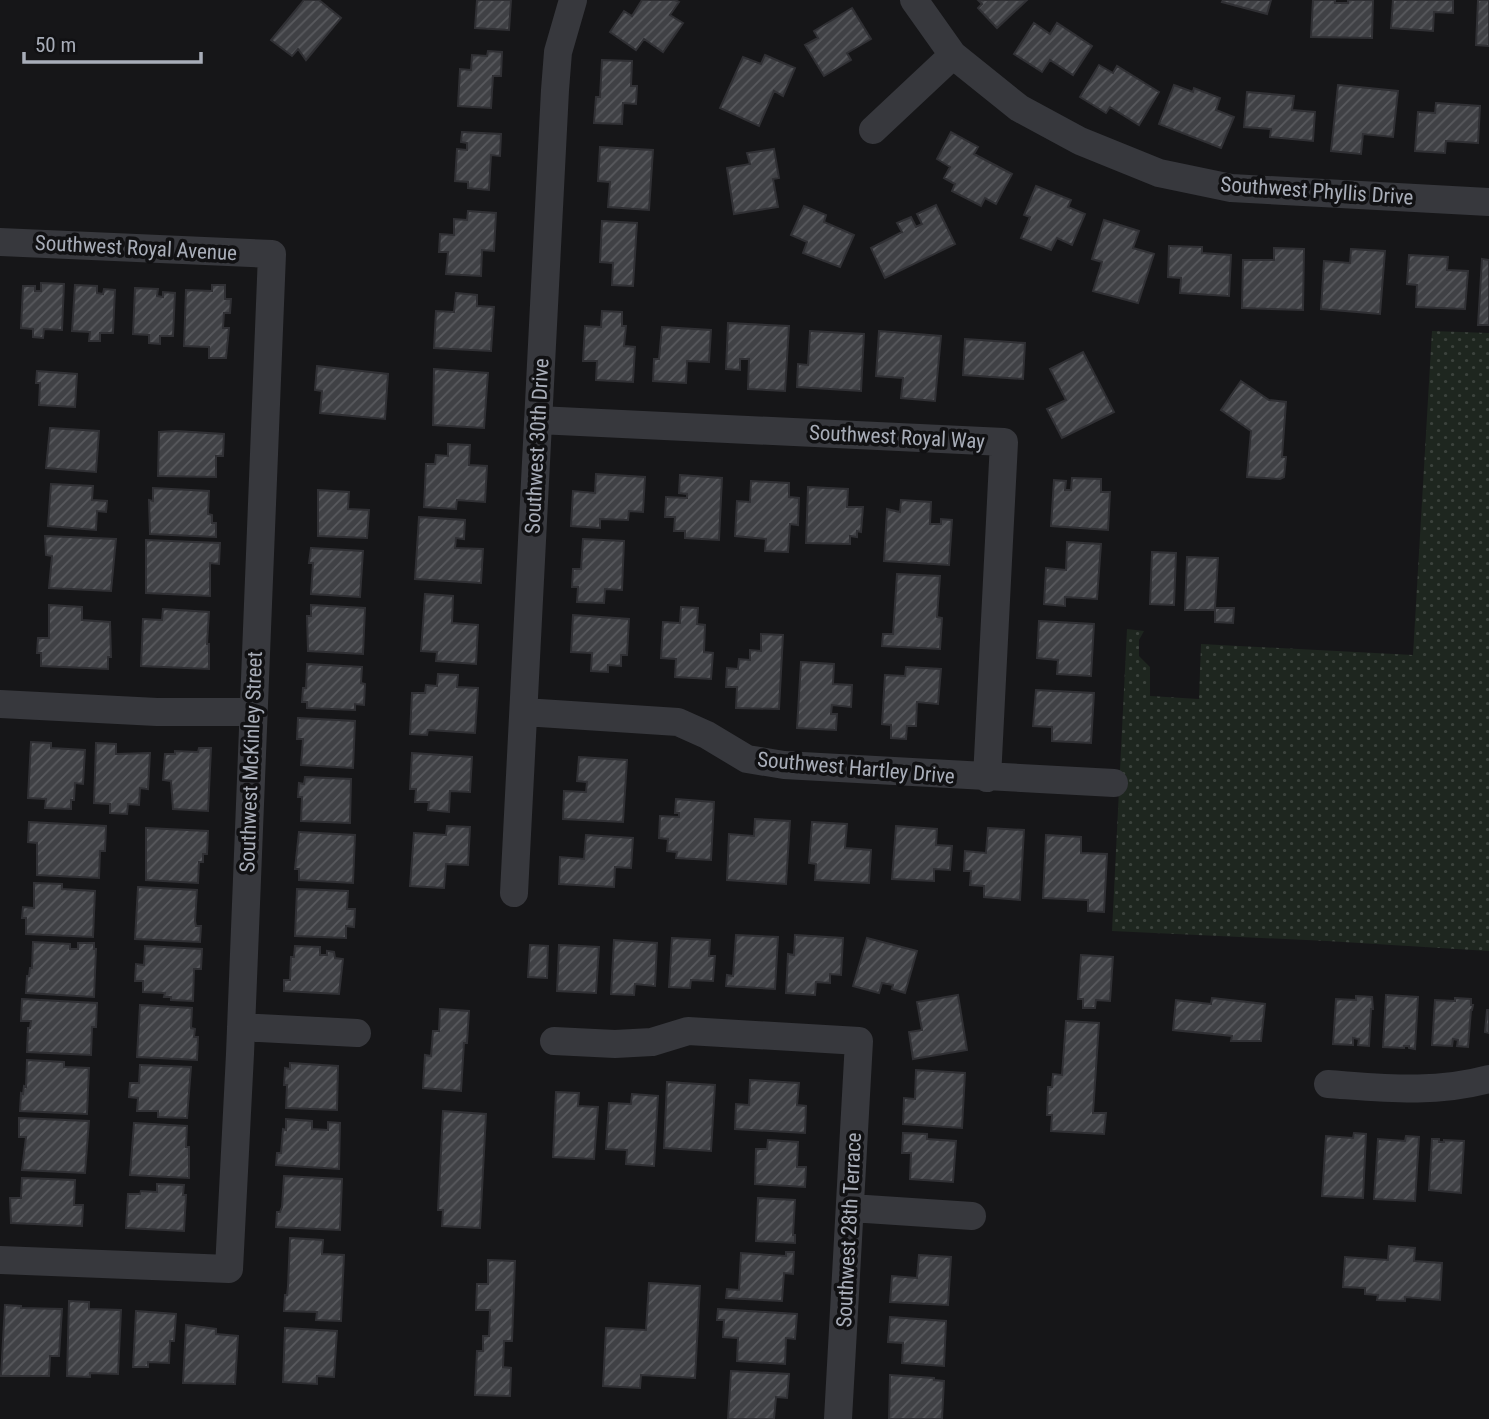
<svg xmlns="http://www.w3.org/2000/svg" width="1489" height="1419" font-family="'Roboto Condensed',sans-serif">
	<defs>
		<pattern id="grass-dots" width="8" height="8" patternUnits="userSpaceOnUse" patternTransform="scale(1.75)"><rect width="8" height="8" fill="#1e261f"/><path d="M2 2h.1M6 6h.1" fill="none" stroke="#3c433d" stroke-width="1.8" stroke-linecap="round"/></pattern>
		<pattern id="building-hatch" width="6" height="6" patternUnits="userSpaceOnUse" patternTransform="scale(1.75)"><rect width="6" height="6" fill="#404145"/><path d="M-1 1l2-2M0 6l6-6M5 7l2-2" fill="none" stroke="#595a5e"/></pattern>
	</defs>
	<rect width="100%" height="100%" fill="#161618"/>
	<path fill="url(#grass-dots)" d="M1432 331 1489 333V951L1327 941 1112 931 1127 629 1144 631 1139 640V656L1150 667V696L1199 699 1201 644 1413 655Z"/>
	<path fill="url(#building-hatch)" stroke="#303034" stroke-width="2" d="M304 0H319L341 18 306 60 298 49 292 56 271 40Z
		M477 0H511L509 30 475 28Z
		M642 0H675L679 2 670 15 683 23 663 52 644 39 636 50 610 32 624 11 632 16Z
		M978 0H1027L997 28 978 8 982 4Z
		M1223 0H1271L1267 14 1222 2Z
		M1313 0H1335V3H1348V0H1373L1372 38 1311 37Z
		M1393 0H1453V13L1434 12 1433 31 1391 28Z
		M1478 0H1489V46L1476 45Z
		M852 8 871 39 847 53 851 60 824 76 805 45 818 38 814 31Z
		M1034 23 1050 34 1057 23 1092 46 1073 75 1050 60 1042 72 1014 54Z
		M488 51 502 52 501 76H493L491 108 458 106 460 69 471 70 472 55 487 56Z
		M765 55 795 68 783 96 774 91 759 126 720 108 743 57 761 64Z
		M602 60 632 61 631 86H637L636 104 623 103 622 124 594 123 596 97H600Z
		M1099 65 1113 73 1117 66 1159 92 1139 125 1110 107 1106 113 1080 97Z
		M1174 85 1193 92 1194 88 1220 98 1216 110 1234 117 1221 148 1159 124Z
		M1338 85 1398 91 1393 137 1363 134 1361 154 1331 151Z
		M1247 92 1294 96 1292 110 1315 112 1313 141 1270 137 1271 129 1244 127Z
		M1436 103 1480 106 1478 143 1446 141 1445 153 1415 151 1418 112 1435 113Z
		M462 132 501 134 500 156 491 155 489 190 468 188V182L455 181 457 149 467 150V143L461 142Z
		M951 132 978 147 974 154 1012 174 996 204 985 198 981 206 952 191 955 184 944 178 950 167 937 159Z
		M600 147 653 150 649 210 608 207 610 182 598 181Z
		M774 149 779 178 773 179 778 207 734 214 727 168 750 164 747 153Z
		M1036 186 1071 200 1068 207 1085 214 1072 245 1057 238 1051 250 1021 238 1030 217 1024 215Z
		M936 205 955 244 885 278 871 248 902 232 897 223 911 217 916 227 922 224 917 214Z
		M804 206 826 215 824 222 854 235 840 267 803 253 807 242 791 235Z
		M468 211 496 213 494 251 482 250 481 276 446 274 448 252H439L440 234 454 235V219L467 220Z
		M1104 220 1139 231 1133 248 1154 254 1138 303 1093 291 1102 262 1092 259Z
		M602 221 637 223 633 286 612 285 613 263 600 262Z
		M1169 246 1202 247V253L1231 255 1229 296 1180 293 1181 278 1168 277Z
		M1274 248 1304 249 1303 310 1242 308 1243 260H1274Z
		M1351 249 1385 251 1380 314 1321 309 1324 261 1350 263Z
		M1409 255 1448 257 1447 270 1468 271 1465 309 1416 307 1417 285 1407 284Z
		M1482 259 1489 260V325H1478Z
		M41 283 64 284 62 330 44 329 43 338 33 337V329L21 328 23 286H35V291H41Z
		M75 285 97 286V293L103 294 104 289 115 290 113 333H100V341H89L90 332 72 331Z
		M212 285H225V299H231L230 313H224L223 328H229L226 358H209V347L184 346 186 290 212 291Z
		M135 288 158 289 157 296 163 297V292L175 293 173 336H160V344L149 343V335L133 334Z
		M456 293 477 295V306L494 307 491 351 434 348 436 311 454 312Z
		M602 311 622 312V326H626L624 346 635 347 633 382 596 380 597 361H583L585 326 601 327Z
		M728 323 789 326 785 391 748 389 749 359H740V370L726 369Z
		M662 327 711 330 709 362 687 361 686 383 653 381 654 359H659Z
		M810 331 864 334 861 391 797 387 798 364 808 365Z
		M879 331 941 336 935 401 901 398 903 378 876 376Z
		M965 339 1025 343 1023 379 963 375Z
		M1083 352 1114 412 1062 438 1047 409 1066 400 1050 369Z
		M317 366 388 374 385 419 320 413 322 391 315 390Z
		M434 369 488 373 484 428 433 425Z
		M37 371 77 374 75 407 39 405 40 383H36Z
		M1241 381 1269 400 1286 402 1282 457H1286L1284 477 1280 479 1247 477 1251 431 1221 410Z
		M50 428 99 431 96 472 46 468Z
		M176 431 224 434 223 456H216V477L158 476 159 432Z
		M448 444 470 445 469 465 487 466 485 502 457 500 456 509 424 507 426 464H435L436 455 448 456Z
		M596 474 645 477 643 512 629 511 628 520 600 519V528L571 526 573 491 595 493Z
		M680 475 722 478 719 540 685 538V531H674L675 517H665L666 497 687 498V494L679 493Z
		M1072 478 1101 479V492H1110L1108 530 1051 526 1054 480 1066 481 1065 490H1071Z
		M751 481 789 483V497L799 498 798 525 790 524 788 552 765 551 766 539 735 536 737 501 750 502Z
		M51 484 93 486 92 500 107 501 106 512 97 511 96 530 48 526Z
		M808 487 848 489 847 507H863L861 532 857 531V537L850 536V544L806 543Z
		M153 488 209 491 208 514 212 515V523H216V537L150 534 149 500 153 501Z
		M318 490 349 492 348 509 369 510 367 538 318 536Z
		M901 500 931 502 930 524H941V519L952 520 949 565 884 561 887 509 900 512Z
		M419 517 465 520 464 539 456 538 455 548 483 549 481 583 415 579Z
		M45 536 116 539 111 591 49 588 52 556 46 555Z
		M583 539 624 541 622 590 605 589 604 603 577 602 578 587H572L573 569H581Z
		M146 540 220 543 219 564 210 563V596L146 593Z
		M1067 542 1101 544 1097 599 1065 597V606L1044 604 1046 568 1066 570Z
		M311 548 363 551 360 597 311 594 313 563H309Z
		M1152 552 1176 553 1174 605 1150 604Z
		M1187 557 1218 558 1215 608H1234L1233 623 1215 622V610H1185Z
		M897 574 940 576 937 617 942 618 940 649 882 646 883 634H893Z
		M425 594 453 596 452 623 478 625 476 664 436 661 437 652 421 651Z
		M49 605 82 607V620L110 622 111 657H108V669L41 666V653H37L38 638H49Z
		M311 605 365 608 363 654 308 651 307 616H311Z
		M681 607 698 608 697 624 705 625 704 652 713 653 711 679 675 677 676 659 661 658 663 622 680 623Z
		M163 609 209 612 207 644H209V669L141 666 143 619 162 620Z
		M573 615 629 619 627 655H621V666L608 665V672L591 671 592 653 571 652Z
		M1039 621 1094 624 1091 676 1057 674 1058 660 1037 658Z
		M761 634 783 635 779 709 736 708 737 687H726L727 668 738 669 739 659 750 660V650L761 651Z
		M801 662 834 664 833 684 852 685 851 707 832 705 831 714H837L836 730 797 728Z
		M307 664 362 667 361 683 365 684 364 705 355 704V710L307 708V702H302L303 688H306Z
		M906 667 941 669 938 704 917 702 916 726H907L906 739 891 738V725L882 724 885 675 905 676Z
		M438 674 458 675 457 687 478 688 475 733 428 730 427 735 410 734 412 693H425L426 685 437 686Z
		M1036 690 1094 693 1091 743 1052 741V727L1033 726Z
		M298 718 355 721 353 768 301 765 303 739H297Z
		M31 742 51 743V748L85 750 83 784 75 783 74 800H71V809L45 808 46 799 28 798Z
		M96 743 116 744V754L150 753 148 789 140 788 139 805 128 804 127 814 110 813V804L94 803Z
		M199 748H211L208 811 173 809 171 781 163 780 165 754H175V751L198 752Z
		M412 753 472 757 470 792 450 791 449 812 428 810 429 802H415L416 789H410Z
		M579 757 627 760 623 822 563 819 564 791 586 792 587 782 577 781Z
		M305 777 351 779 350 823 301 821 302 797H298L299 783 304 784Z
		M676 799 714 802 711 860 676 858 677 852 667 851 668 839 659 838 660 816 679 817V813H675Z
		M755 819 790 821 786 884 727 880 729 834 754 836Z
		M29 822 106 826 105 851H100L99 878 37 875V843L28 842Z
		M812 822 847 824 845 848 871 850 869 883 815 880 816 864 809 863Z
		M447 826 470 827 468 865 446 864 444 888 410 886 414 833 446 835Z
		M896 826 937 829 936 845 952 846 950 870 934 869V881L892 879Z
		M146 828 208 831 207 854H203V862H199L198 883 146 880Z
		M988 828 1024 830 1020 900 984 897V886L970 885 971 871H964L965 851 986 853Z
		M299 832 355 835 353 883 299 880V869H295Z
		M586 835 633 838 631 868 615 867 614 887 559 884 560 857 584 859Z
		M1046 835 1081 837V853L1107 854 1104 912 1088 911V900L1043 898Z
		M34 883 62 884V889L95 891 93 937 26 934V918H22L23 907 34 908Z
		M138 887 197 890 195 921 196 926H201L200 942 135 939Z
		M297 889 348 891 347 909H355L354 927 346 926V938L295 936Z
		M736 935 778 937 775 989 726 986 727 975 733 976Z
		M795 935 843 938 841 975 830 974V983L816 982 815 995 786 993 788 954 794 955Z
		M672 938 710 940 709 956H715L713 981 691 980 690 988 669 987Z
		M867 938 917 951 905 993 892 989 893 985 882 983 879 993 853 986Z
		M614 940 657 943 655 986 635 984 634 995 611 994Z
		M33 942 70 944V949H78V943H94V949H96L94 997 26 993 27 976H29L30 968H32Z
		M530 945 548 946 547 978 528 977Z
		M559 945 599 947 596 993 557 991Z
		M145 946 202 949 201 969H194L193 1001 171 1000V997H164L165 993 143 992V981H135L136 964 144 965Z
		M295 946 320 947V955H327V951L334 952 335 958 343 959 339 994 284 991V980H290L291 957H294Z
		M1081 955 1113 957 1110 1001 1096 1000 1095 1008H1083V999H1078Z
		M958 995 967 1050 913 1059 909 1032 922 1030 917 1002Z
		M1386 995 1418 997 1415 1049 1409 1048V1046H1404V1048L1383 1047Z
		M1356 996 1372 997 1373 1009H1371L1369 1046 1358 1045 1359 1039 1353 1038V1045L1333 1044 1336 999 1356 1000Z
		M1212 998 1265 1004 1261 1041H1231L1232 1036 1173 1030 1176 1000 1211 1004Z
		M1455 998 1471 999V1005H1473L1472 1010H1471L1468 1047 1457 1046 1458 1040 1453 1039 1452 1046 1432 1045 1435 1000 1455 1001Z
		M22 999 97 1003 96 1027H92L91 1055 27 1052 28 1028H30L31 1021H21Z
		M140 1005 192 1008 191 1028 195 1029 194 1037H198L197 1060 137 1057Z
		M440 1009 469 1011 467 1043H464L461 1091 423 1088 425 1055 431 1056 433 1031H439Z
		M1487 1010H1489V1033L1485 1032Z
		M1066 1021 1099 1023 1093 1113H1106L1104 1134 1051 1131 1052 1115H1047L1048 1087H1052L1053 1074 1062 1075Z
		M27 1060 64 1062V1067L89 1068 87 1114 20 1111 21 1093 23 1094 24 1086 26 1087Z
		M290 1063 338 1066 337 1110 286 1108 287 1085H284L285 1068 290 1069Z
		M140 1065 191 1067 187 1118 158 1117V1111H137L138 1098 129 1097 130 1083H139Z
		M916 1070 965 1073 962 1128 903 1124 904 1098 915 1099Z
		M750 1080 799 1083 797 1105 806 1106 805 1133 735 1129 736 1104 749 1105Z
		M667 1082 715 1085 711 1151 664 1148Z
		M556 1092 579 1093 578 1106 598 1107 594 1159 553 1157Z
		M632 1094 658 1096 654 1166 626 1164 627 1150 606 1149 609 1103 631 1104Z
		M443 1111 486 1114 480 1228 442 1226 443 1210H438Z
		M19 1118 89 1121 85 1173 22 1170 26 1137H19Z
		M286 1119 312 1121V1129L328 1130V1122L340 1123 339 1169 276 1165 277 1153H281L283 1129 286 1130Z
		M134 1123 187 1126 186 1147H189V1178L130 1175Z
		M903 1133 927 1134V1139L956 1141 953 1182 910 1179 911 1153H902Z
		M1354 1133 1366 1134 1363 1198 1322 1196 1326 1136 1353 1138Z
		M1406 1136 1419 1137 1415 1201 1374 1199 1378 1139 1405 1141Z
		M1432 1139H1439V1142H1444V1140L1464 1141 1461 1193 1429 1190Z
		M768 1140 798 1142 797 1167H806L805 1187 755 1184 756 1149H767Z
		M284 1176 342 1179 340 1230 276 1227 277 1212H280L282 1207Z
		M22 1178 75 1180 74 1205H83L82 1226 11 1223 10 1198H21Z
		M157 1184 184 1185 183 1195H186L184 1231 126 1228 128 1194H140L141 1191 157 1192Z
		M758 1198 795 1200 793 1235H795V1243L756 1241Z
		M290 1238 323 1240 322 1254 344 1255 341 1321 316 1320 317 1312 284 1311 285 1295H287L288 1286Z
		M1389 1246 1415 1248 1414 1261 1442 1263 1440 1300 1405 1297V1301L1377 1300 1378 1295 1365 1294V1288L1343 1287 1345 1257 1388 1260Z
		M786 1252H794L793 1274 784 1273 782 1301 726 1298 727 1289 739 1290 741 1253 786 1256Z
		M919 1255 951 1257 948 1305 890 1302 892 1276 917 1278Z
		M488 1260 515 1261 512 1341H504L503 1367 511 1368 510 1396 475 1395 477 1351H483V1336H489L490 1310H476L477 1284H488Z
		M649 1283 700 1286 695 1378 641 1375 640 1388 603 1386 606 1328 646 1330Z
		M69 1301 89 1302V1309L121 1310 118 1374 90 1373V1377L67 1376Z
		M5 1305 21 1306V1308L62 1309 59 1356H50L49 1376H1Z
		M718 1309 797 1314 795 1339 786 1338 785 1364 737 1361 738 1338 723 1337 724 1320H717Z
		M136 1311 176 1314 174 1341H170L169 1363 148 1362V1367H133Z
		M890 1317 946 1321 944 1366 902 1363 903 1343 888 1342Z
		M186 1325 216 1329V1334L238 1336 235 1384 183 1383Z
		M285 1328 337 1331 334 1377 317 1376V1384L283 1382Z
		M731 1371 789 1374 787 1398 776 1397 774 1419H728Z
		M890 1375 934 1378V1380L944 1381 942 1419H889Z"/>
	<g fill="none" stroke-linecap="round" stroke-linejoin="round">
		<path stroke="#37383d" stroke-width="28" d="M914 0 953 55 1019 108 1080 141 1159 173 1231 188 1489 202
			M873 130 953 55
			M0 242 272 254 240 1054 229 1269 0 1260
			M538 420 1004 442 987 778
			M0 704 157 712H253
			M524 712 678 722 707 735 747 759 784 765 1114 783
			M514 893 555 90 558 52 573 0
			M241 1027 357 1033
			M554 1041 615 1044 652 1042 688 1031 859 1041 838 1419
			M1328 1084C1385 1088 1433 1094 1489 1079
			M851 1208 972 1216"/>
	</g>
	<g text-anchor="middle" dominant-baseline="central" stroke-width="7" stroke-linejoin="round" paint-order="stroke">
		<g font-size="21" fill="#a8adb8" stroke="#111113">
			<text transform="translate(1317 191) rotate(4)">Southwest Phyllis Drive</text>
			<text transform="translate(136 248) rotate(3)">Southwest Royal Avenue</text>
			<text transform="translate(897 437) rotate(3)">Southwest Royal Way</text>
			<text transform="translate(537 446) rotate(-87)">Southwest 30th Drive</text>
			<text transform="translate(251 762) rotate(-88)">Southwest McKinley Street</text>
			<text transform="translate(856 768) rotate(5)">Southwest Hartley Drive</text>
			<text transform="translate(849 1230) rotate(-87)">Southwest 28th Terrace</text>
		</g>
	</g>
	<path d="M24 52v10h177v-10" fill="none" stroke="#a8adb8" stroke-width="3.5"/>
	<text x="35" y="52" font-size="21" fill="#a8adb8" stroke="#111113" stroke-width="5" paint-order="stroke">50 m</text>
</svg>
